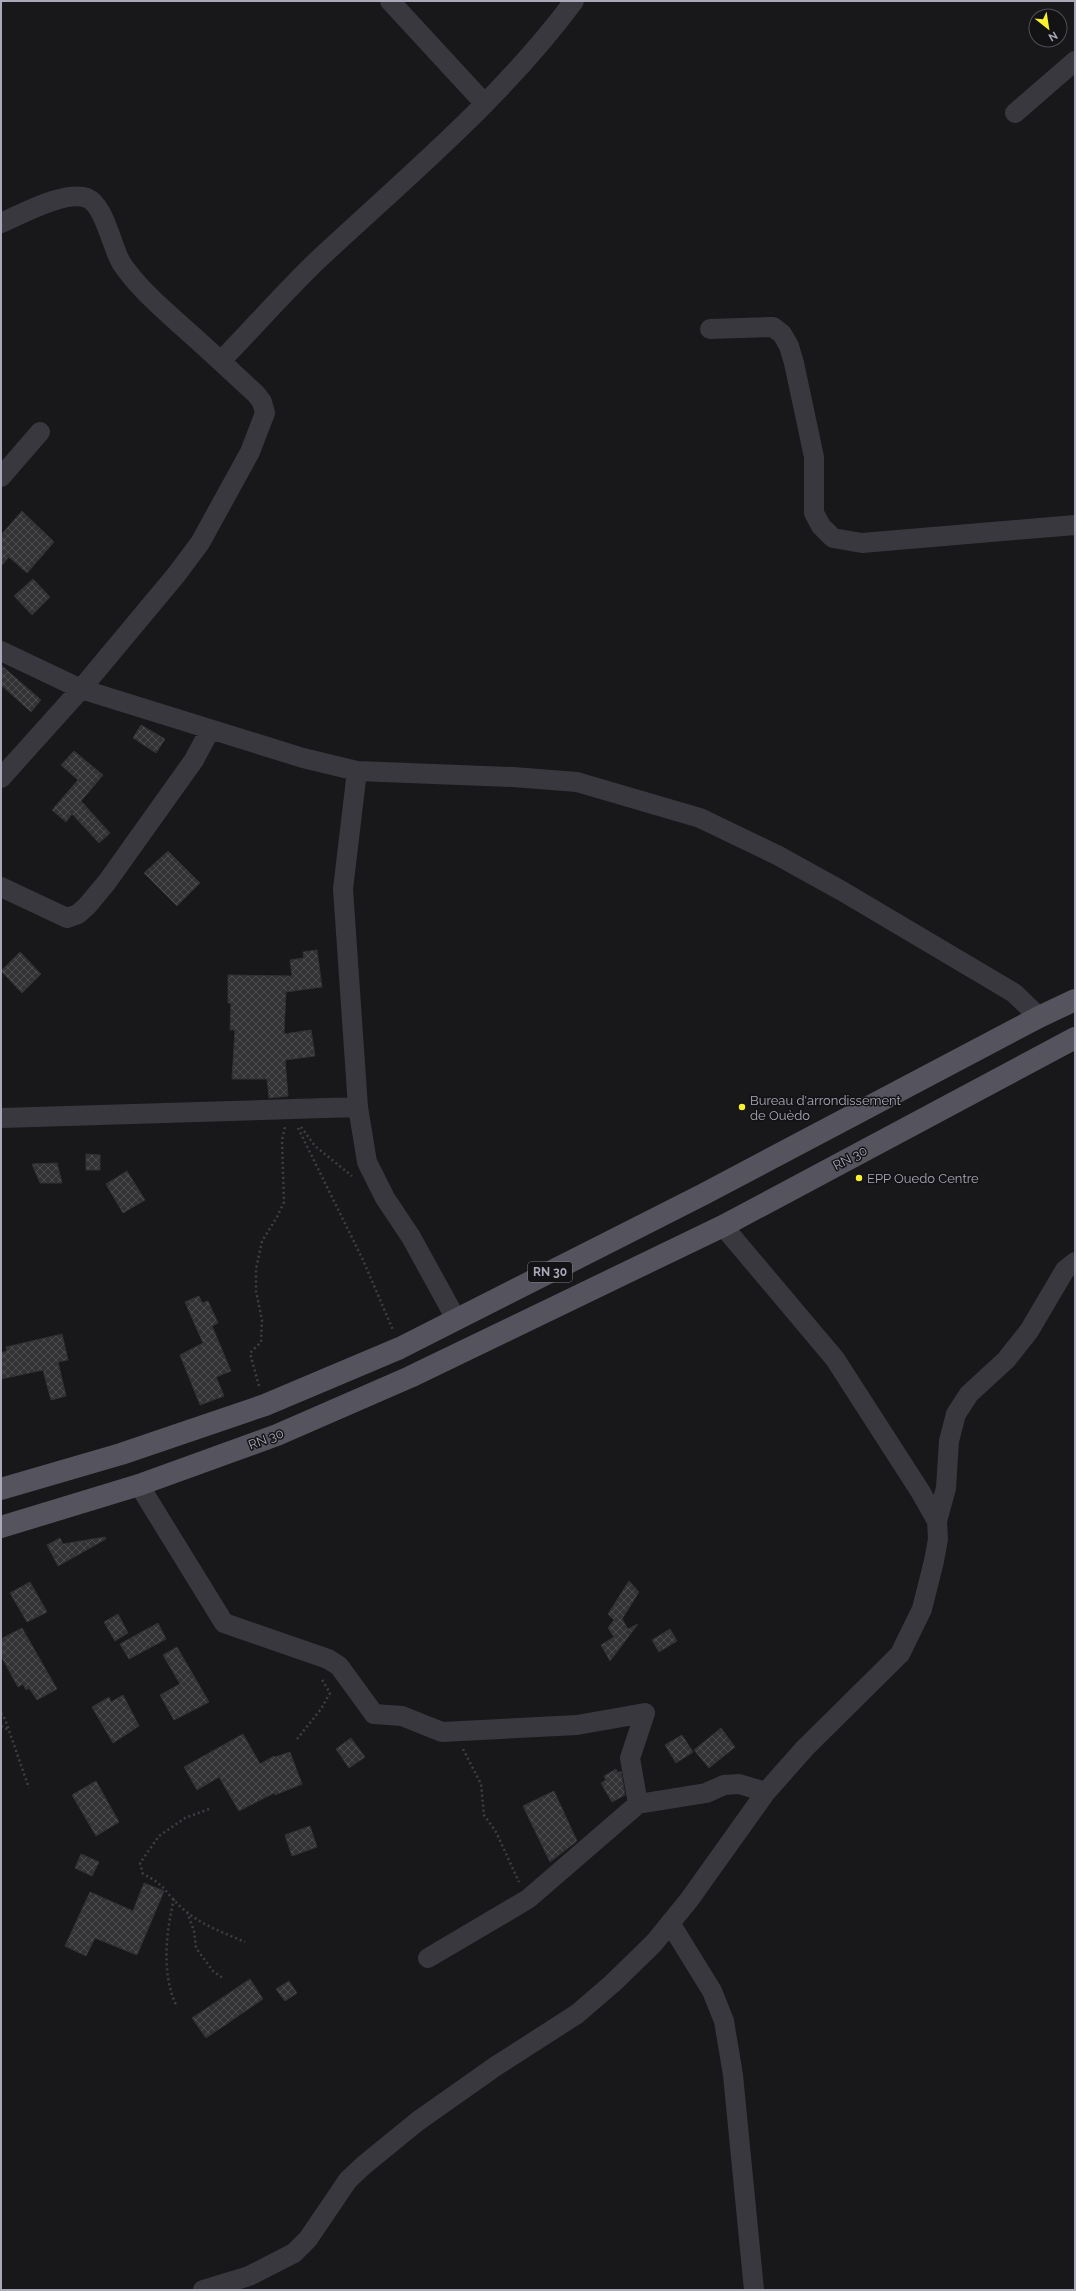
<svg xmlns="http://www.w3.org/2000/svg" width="1076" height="2291" font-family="Raleway,sans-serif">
	<defs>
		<pattern id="building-cross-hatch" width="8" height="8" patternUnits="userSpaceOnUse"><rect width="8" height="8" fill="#333235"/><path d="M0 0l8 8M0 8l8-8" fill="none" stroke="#4e4d50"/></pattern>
	</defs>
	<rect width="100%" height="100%" fill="#181719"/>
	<path fill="url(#building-cross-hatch)" stroke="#323135" d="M22 511 54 542 27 573 9 557 1 566V535Z
		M33 579 50 597 32 615 14 596Z
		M1 665 41 700 31 712 1 685Z
		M141 725 165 739 156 753 133 738Z
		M74 751 103 775 81 801 110 833 99 843 72 814 66 822 52 810 78 780 61 765Z
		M168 851 200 883 177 906 144 873Z
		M317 950 322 987 286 992 284 1034 311 1030 315 1056 285 1060 288 1096 269 1098 267 1079H232L235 1030H230L231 1003H228V975L292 976 290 960 304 958 303 952Z
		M20 952 41 974 22 993 1 971Z
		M86 1154 100 1155V1170H86Z
		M57 1163 62 1183H40L32 1164Z
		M127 1171 145 1200 123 1213 106 1184Z
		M199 1296 202 1303 208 1301 218 1323 212 1326 231 1371 216 1377 224 1396 200 1405 180 1355 203 1343 185 1302Z
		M62 1334 68 1360 58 1362 66 1396 51 1400 43 1370 1 1379V1353L7 1351 6 1347Z
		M105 1537 106 1539 58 1566 47 1545 60 1538 63 1544Z
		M629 1581 639 1592 622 1619 628 1629 638 1624 610 1661 601 1645 614 1637 608 1628 614 1620 608 1614Z
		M30 1582 47 1612 27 1622 10 1593Z
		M118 1614 128 1633 115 1641 104 1622Z
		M158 1623 166 1639 129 1659 120 1644Z
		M22 1628 57 1689 37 1700 29 1688 26 1690 23 1684 18 1687 1 1656V1639Z
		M670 1629 677 1641 659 1652 652 1640Z
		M177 1647 209 1702 174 1720 160 1695 180 1684 163 1655Z
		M123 1695 139 1726 113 1743 92 1707 109 1697 111 1702Z
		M721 1728 735 1747 709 1768 694 1750Z
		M243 1734 260 1764 274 1756 275 1757 290 1752 302 1784 275 1795 274 1793 239 1811 219 1777 197 1790 184 1767Z
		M682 1735 693 1752 676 1763 665 1745Z
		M351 1738 365 1757 349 1768 336 1749Z
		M616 1769 618 1773 621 1771 625 1795 612 1802 601 1783 606 1780 604 1776Z
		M96 1781 119 1822 96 1836 72 1795Z
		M554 1791 577 1841 550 1862 523 1806Z
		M310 1826 317 1847 292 1856 285 1835Z
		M81 1854 99 1862 92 1876 75 1868Z
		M144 1883 164 1891 137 1955 95 1938 86 1956 65 1946 90 1892 133 1911Z
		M250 1979 263 1999 206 2038 192 2018Z
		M289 1981 297 1993 285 2001 276 1989Z"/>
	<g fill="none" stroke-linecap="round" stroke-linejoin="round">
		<path stroke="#3e3e46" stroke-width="2.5" stroke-dasharray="2 3" stroke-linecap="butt" d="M301 1127 315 1146 352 1176
			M298 1128 363 1260 393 1330
			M259 1386 250 1353 261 1342 262 1320 256 1291V1269L262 1241 277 1217 284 1202 282 1140 285 1127
			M1 1713 5 1719 29 1788
			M1 1726 9 1730
			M297 1739 321 1709 330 1693 321 1678
			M463 1749 481 1784 484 1815 496 1832 519 1882
			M209 1809 185 1818 159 1836 140 1863 143 1874C166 1885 165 1893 182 1908 199 1924 224 1933 245 1942
			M174 1899C166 1932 161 1975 177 2007
			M187 1912 194 1931 196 1948 213 1971 224 1979"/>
		<path stroke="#39383e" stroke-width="20" d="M390 1 485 104
			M1015 113 1075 61
			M1 223C22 214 65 190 87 198 105 205 112 249 122 264 139 289 162 308 185 329 209 350 232 372 256 394L262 402 265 413 250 452 200 543 176 575 81 689 1 778
			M710 329 773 327 782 334 789 346 794 363 814 457V513L821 526 833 538 862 543 1075 525
			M221 361C254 327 286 290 321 257 409 175 502 98 574 1
			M1 477 40 432
			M1 651 81 689 303 758 357 771 513 777 577 782 700 818 777 855 842 891 1014 993 1039 1017
			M357 771 343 889 358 1107 367 1162 385 1198 411 1237 456 1319
			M1 887 67 918 78 914 87 906 107 882 194 760 210 730
			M1 1118 358 1107
			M723 1226 835 1359 920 1491 937 1521
			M139 1485 224 1623 328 1659 339 1666 374 1714 402 1716 442 1732 577 1725 645 1713 630 1758 638 1804
			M670 1923 712 1991 724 2021 733 2075 754 2290
			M428 1958 528 1899 638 1804 706 1793 724 1785 739 1784 766 1792
			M203 2290 249 2276 294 2253 308 2239 348 2180 364 2165 418 2121 496 2066 577 2014 613 1983 654 1943 689 1900 766 1792 805 1748 900 1654 922 1609 934 1561 938 1539 937 1521 946 1488 949 1441 956 1414 969 1394 1006 1360 1029 1331 1065 1270 1075 1262"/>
		<path stroke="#55545e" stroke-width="22" d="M1 1489 121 1454 265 1405 400 1348 702 1195 1039 1017 1075 1000
			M1 1527 139 1485 277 1435 410 1377 723 1226 1075 1038"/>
	</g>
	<g fill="#f9f12f" stroke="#131214" stroke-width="1.5">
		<circle cx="742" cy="1107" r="4"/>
		<circle cx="859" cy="1178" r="4"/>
	</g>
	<g text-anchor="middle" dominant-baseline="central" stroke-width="3" stroke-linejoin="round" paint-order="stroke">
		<rect fill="#131214" stroke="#7c7c88" stroke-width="1" x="528" y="1262" width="44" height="20" rx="3"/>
		<g font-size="12" font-weight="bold" fill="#a9a9ba">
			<text x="550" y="1272">RN 30</text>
		</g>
		<g font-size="13" fill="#a9a9ba" stroke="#131214" text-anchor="start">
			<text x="750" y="1100">Bureau d'arrondissement<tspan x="750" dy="15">de Ouèdo</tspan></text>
			<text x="867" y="1178">EPP Ouedo Centre</text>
		</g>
		<g font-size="13" fill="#a9a9ba" stroke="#131214">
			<text transform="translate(850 1158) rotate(-28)">RN 30</text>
			<text transform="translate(266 1439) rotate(-21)">RN 30</text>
		</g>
	</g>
	<rect width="1076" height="2291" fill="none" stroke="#a9a9ba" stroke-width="4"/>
	<g transform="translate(1048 28) rotate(150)"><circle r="19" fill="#131214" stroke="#4f4e56"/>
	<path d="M0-3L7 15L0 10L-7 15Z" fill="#f9f12f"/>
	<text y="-6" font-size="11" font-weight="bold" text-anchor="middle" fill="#a9a9ba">N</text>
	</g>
</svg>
